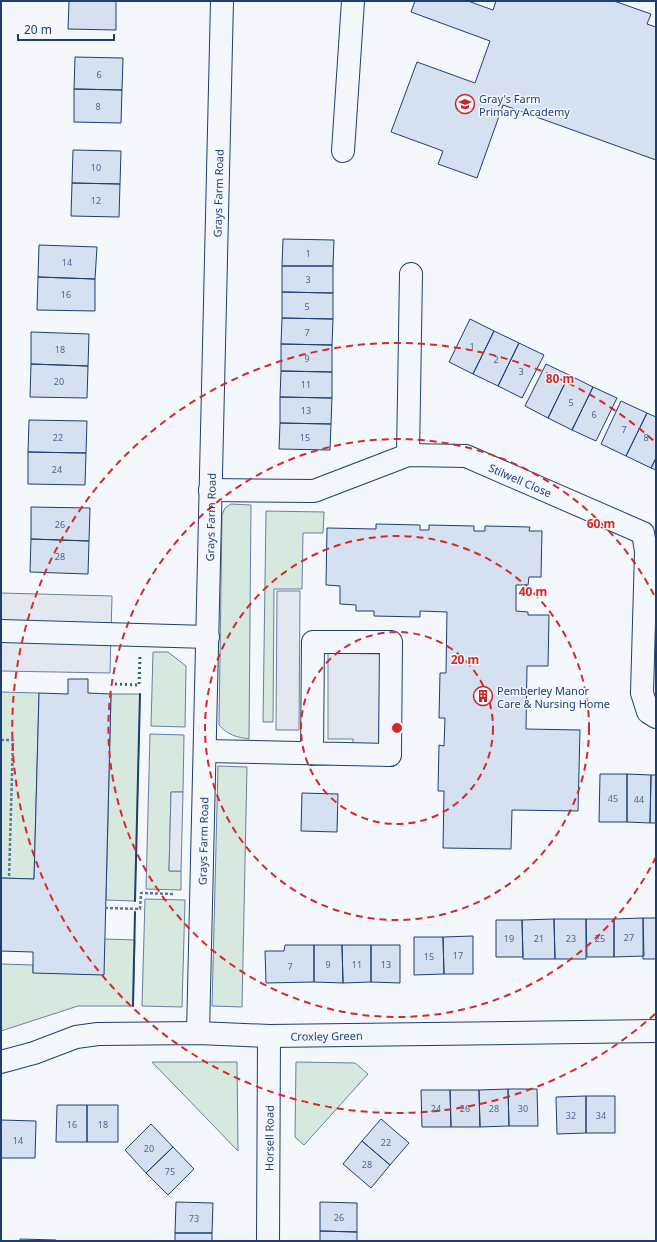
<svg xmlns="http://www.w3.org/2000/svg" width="657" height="1242" font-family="'Noto Sans',sans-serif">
	<rect width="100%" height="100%" fill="#f4f7fb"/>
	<path fill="#d7e8df" stroke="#687fa3" d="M231 504 251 505 249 739C236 737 228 735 219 725L222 515 225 508Z
		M266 511 324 512 323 533H303L302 589H274L273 722H263Z
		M153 652H168L186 666 185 727 151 726Z
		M1 692 39 693 34 879 1 878Z
		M111 694H140L135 901 106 900Z
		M150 734 184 735 183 792H171L169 871H181V890L146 889Z
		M218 766 247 767 242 1007 212 1006Z
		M145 899 185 900 182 1007 142 1006Z
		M105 939 135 940 133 1006H78L1 1031V964L33 965V973Z
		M152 1062H237L238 1151Z
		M296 1062 355 1063 368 1074 304 1145 295 1137Z"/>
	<path fill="#e3e8f0" stroke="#687fa3" d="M277 591H300L299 730H276Z
		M1 593 112 596 110 673 1 671Z
		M328 653 380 654 379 746H353V739H328Z
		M171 792H183L181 871H169Z"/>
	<path fill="#d5e0f0" stroke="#1d3f73" d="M69 1H116V30L68 29Z
		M415 1H468L493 10 496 1H614L651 14 647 24 656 27V160L503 105 477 178 438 164 443 151 391 132 417 62 475 83 490 41 411 12Z
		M75 57 123 58 122 90 74 89Z
		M74 89 122 90 121 123 74 122Z
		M73 150 121 151 120 184 72 183Z
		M72 183 120 184 119 217 71 216Z
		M283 239 334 240 333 266H282Z
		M39 245 97 247 95 279 38 277Z
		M282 266H333V293L282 292Z
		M38 277 95 279V311L37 310Z
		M282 292 333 293V319L282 318Z
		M282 318 333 319 332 345 281 344Z
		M470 319 494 331 473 374 449 362Z
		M494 331 519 343 498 386 473 374Z
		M31 332 89 334 88 366 31 364Z
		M519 343 544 355 522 398 498 386Z
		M281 344 332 345V372L281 371Z
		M31 364 88 366 87 398 30 397Z
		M546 364 569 375 548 418 525 406Z
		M281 371 332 372V398L280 397Z
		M569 375 593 387 572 430 548 418Z
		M593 387 617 398 596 441 572 430Z
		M280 397 332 398 331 424 280 423Z
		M621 401 647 413 626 456 601 444Z
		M647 413 656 417V458L651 468 626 456Z
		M29 420 87 421 86 453 28 452Z
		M280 423 331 424 330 450 279 449Z
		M28 452 86 453 85 485 28 484Z
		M656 458V470L651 468Z
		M31 507 90 508 89 541 31 539Z
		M376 524 420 525V530H429V525L474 526V531H485V526L530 527 529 531H542L541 577H529L528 585H516V611L528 612V615H549L548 666H527L526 729 580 730 578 811 512 810 511 849 443 848 444 791H438L439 745 444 746 445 718H439L440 673H446L447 612 420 611V617L374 616V611H356V605L340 604V586L326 585 327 528 376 529Z
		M31 539 89 541 88 574 30 572Z
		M68 679H88V693L111 694 104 975 33 973V952L1 951V878L34 879 39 693 68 694Z
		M600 774H627V822H599Z
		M627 774 651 775 650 823 627 822Z
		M651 775H656V823H650Z
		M302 793 338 794 337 832 301 831Z
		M643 918H656V959H643Z
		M643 918 644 956 614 957V919Z
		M554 919H586V959H555Z
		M554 919 555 959H523L522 920Z
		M586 919H614V957H587Z
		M496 920H522L523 957H496Z
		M473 936V974H444L443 937Z
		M414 937H443L444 974 414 975Z
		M285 945H314V982L266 983 265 951H284Z
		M314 945H342L343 983 314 982Z
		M342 945H371V982L343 983Z
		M371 945H400V983L371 982Z
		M508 1089H537L538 1126H509Z
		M508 1089 509 1126 480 1127 479 1090Z
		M421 1090H450L451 1127H422Z
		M450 1090H479L480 1127H451Z
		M586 1096H615V1133H586Z
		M586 1096V1133L557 1134 556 1097Z
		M57 1105H87V1142H56Z
		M87 1105H118V1142H87Z
		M381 1119 409 1143 390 1165 362 1141Z
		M1 1120 36 1121 35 1158H1Z
		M151 1124 173 1147 146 1173 125 1150Z
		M362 1141 390 1165 371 1188 343 1164Z
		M173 1147 194 1169 168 1195 146 1173Z
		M176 1202 213 1203 212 1233H175Z
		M320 1202 357 1203V1232L320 1231Z
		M320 1231 357 1232V1241H320Z
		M175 1233H212V1241H175Z
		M20 1239 56 1240V1241H20Z"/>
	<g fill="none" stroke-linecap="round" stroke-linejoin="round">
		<g stroke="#1d3f73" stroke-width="24">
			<g id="minor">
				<path d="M343 151 353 1"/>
				<path d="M408 455 411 274"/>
				<path id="s1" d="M210 490 314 491 408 455 466 456 643 533 646 551 642 693 648 712 656 717"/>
				<path d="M1 631 208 637"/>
				<path d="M205 751 390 755 391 642H313L312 754"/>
				<path id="s2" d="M198 1033 222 1"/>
				<path id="s3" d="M1 1062 34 1053 76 1037 98 1034 198 1033 269 1036 656 1031"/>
				<path id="s4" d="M268 1241 269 1036"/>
			</g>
		</g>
		<path stroke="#5e769c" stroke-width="2.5" stroke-dasharray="3 2" stroke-linecap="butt" d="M1 740H13L9 878
			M105 908 140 909 141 893 174 894"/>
		<use href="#minor" stroke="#f4f7fb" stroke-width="22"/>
		<path stroke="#2c6c60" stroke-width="3" stroke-dasharray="2 3" stroke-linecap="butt" d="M115 684 139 685 140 656"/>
		<path stroke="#1d3f73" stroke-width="2" d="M135 901 140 694
			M133 1006 135 912"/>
	</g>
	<g fill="none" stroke="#d62828" stroke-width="2" stroke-dasharray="7 5">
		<circle cx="397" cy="728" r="96"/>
		<circle cx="397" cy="728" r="192"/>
		<path d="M656 857A289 289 0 1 1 656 599"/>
		<path d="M655 1014A385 385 0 1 1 655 442"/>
	</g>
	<defs>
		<g id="school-ring" transform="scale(1)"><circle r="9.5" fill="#f4f7fb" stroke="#c62828" stroke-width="1.5"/><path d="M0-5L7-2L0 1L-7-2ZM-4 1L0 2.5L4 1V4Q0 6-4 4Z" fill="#c62828"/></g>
		<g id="building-ring" transform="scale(1)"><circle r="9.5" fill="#f4f7fb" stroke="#c62828" stroke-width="1.5"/><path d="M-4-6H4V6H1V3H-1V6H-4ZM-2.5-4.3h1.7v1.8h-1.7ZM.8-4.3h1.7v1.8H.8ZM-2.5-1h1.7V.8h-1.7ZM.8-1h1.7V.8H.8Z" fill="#c62828"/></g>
	</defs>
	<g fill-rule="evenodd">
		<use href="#school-ring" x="465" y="104"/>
		<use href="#building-ring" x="483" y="696"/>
	</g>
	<g text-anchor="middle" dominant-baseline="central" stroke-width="3" stroke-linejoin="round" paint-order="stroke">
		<g font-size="9" fill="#4b6792">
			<text x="99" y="74">6</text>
			<text x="98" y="106">8</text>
			<text x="96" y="167">10</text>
			<text x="96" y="200">12</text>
			<text x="308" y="253">1</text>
			<text x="67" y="262">14</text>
			<text x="308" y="279">3</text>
			<text x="66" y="294">16</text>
			<text x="307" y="306">5</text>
			<text x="307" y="332">7</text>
			<text x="472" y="346">1</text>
			<text x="60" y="349">18</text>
			<text x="307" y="358">9</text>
			<text x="496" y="359">2</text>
			<text x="521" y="371">3</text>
			<text x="59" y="381">20</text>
			<text x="306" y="384">11</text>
			<text x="571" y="402">5</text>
			<text x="306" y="410">13</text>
			<text x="594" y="414">6</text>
			<text x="624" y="429">7</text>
			<text x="58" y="437">22</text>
			<text x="305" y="437">15</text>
			<text x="646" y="437">8</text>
			<text x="57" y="469">24</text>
			<text x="60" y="524">26</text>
			<text x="60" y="556">28</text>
			<text x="613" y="798">45</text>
			<text x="639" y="799">44</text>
			<text x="629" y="937">27</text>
			<text x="509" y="938">19</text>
			<text x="539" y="938">21</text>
			<text x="571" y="938">23</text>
			<text x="600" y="938">25</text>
			<text x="458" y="955">17</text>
			<text x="429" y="956">15</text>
			<text x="328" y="964">9</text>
			<text x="357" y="964">11</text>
			<text x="386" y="964">13</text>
			<text x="290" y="966">7</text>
			<text x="436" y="1108">24</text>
			<text x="465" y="1108">26</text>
			<text x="494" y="1108">28</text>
			<text x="523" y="1108">30</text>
			<text x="571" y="1115">32</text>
			<text x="601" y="1115">34</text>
			<text x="72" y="1124">16</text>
			<text x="103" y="1124">18</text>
			<text x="18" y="1140">14</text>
			<text x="386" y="1142">22</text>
			<text x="149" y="1148">20</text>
			<text x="367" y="1164">28</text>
			<text x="170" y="1171">75</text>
			<text x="339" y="1217">26</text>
			<text x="194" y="1218">73</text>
		</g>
		<g font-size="11" fill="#1d3f73" stroke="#f4f7fb" text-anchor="start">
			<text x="479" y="98">Gray's Farm<tspan x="479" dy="13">Primary Academy</tspan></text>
			<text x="497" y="690">Pemberley Manor<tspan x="497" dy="13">Care &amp; Nursing Home</tspan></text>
		</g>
		<g font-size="11" fill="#1d3f73" stroke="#f4f7fb">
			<text stroke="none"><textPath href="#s2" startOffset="840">Grays Farm Road</textPath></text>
			<text stroke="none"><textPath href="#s1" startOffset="322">Stilwell Close</textPath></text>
			<text stroke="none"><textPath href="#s2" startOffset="516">Grays Farm Road</textPath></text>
			<text stroke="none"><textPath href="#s2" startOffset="192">Grays Farm Road</textPath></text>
			<text stroke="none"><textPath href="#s3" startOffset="330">Croxley Green</textPath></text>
			<text stroke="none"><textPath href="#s4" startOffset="103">Horsell Road</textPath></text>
		</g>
	</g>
	<circle cx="397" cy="728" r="6" fill="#d62828" stroke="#f4f7fb" stroke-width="2"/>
	<g font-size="12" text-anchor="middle" font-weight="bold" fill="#d62828" stroke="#f4f7fb" stroke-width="3" stroke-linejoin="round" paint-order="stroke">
		<text x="560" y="383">80 m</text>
		<text x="601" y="528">60 m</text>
		<text x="533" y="596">40 m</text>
		<text x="465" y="664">20 m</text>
	</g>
	<rect width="657" height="1242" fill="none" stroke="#1d3f73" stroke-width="4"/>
	<path d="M18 34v6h96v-6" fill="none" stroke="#1d3f73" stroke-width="2"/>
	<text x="24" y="34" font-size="12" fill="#1d3f73" stroke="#f4f7fb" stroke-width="3" paint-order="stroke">20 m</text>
</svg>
